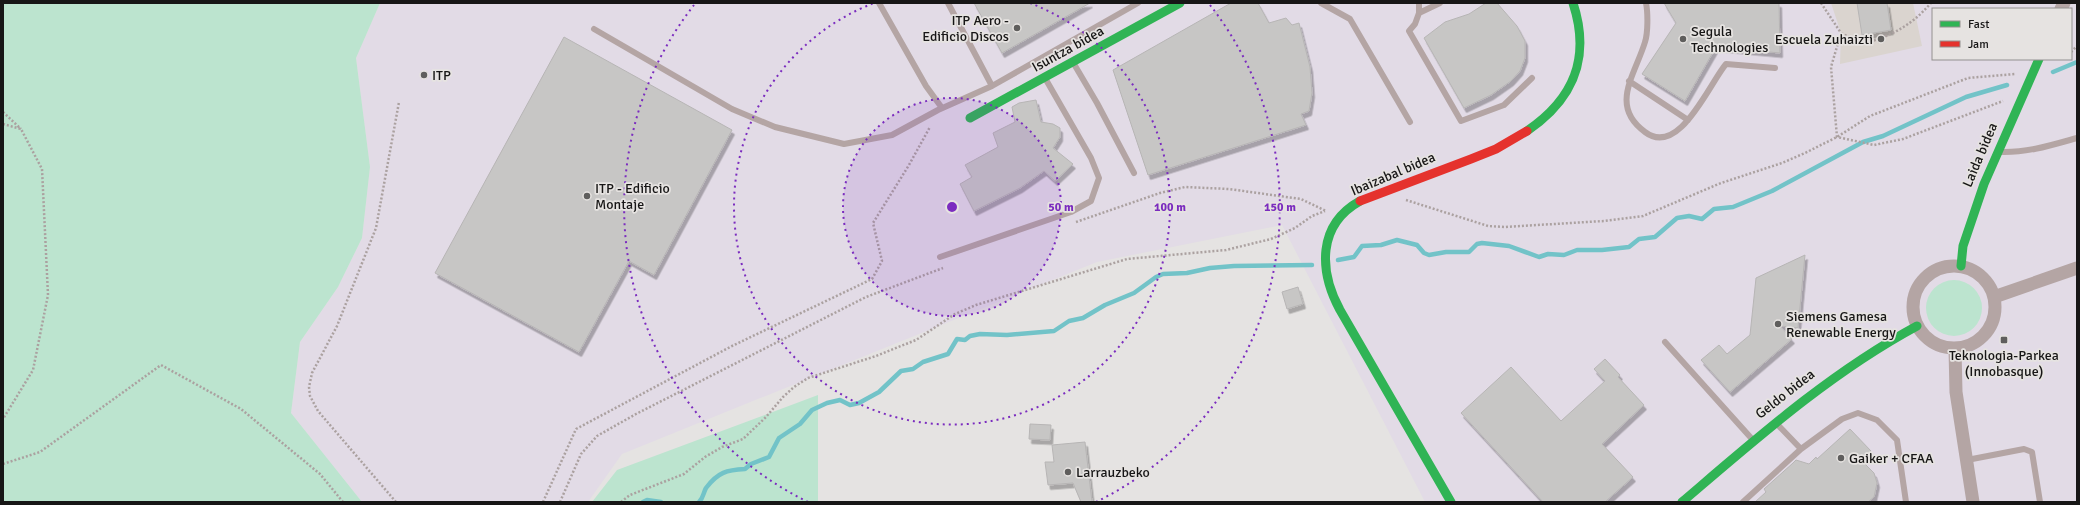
<svg xmlns="http://www.w3.org/2000/svg" width="2080" height="505" font-family="Signika,sans-serif">
	<defs>
		<filter id="shadow"><feDropShadow dx="2.5" dy="4.5" stdDeviation="0" flood-color="#0004"/></filter>
	</defs>
	<rect width="100%" height="100%" fill="#e5e3e2"/>
	<path fill="#e2dbe6" fill-rule="evenodd" d="M380 3H2077V502H1425L1282 225 1097 262 622 454 588 502H362L291 413 300 342 338 287 362 238 370 167 356 58ZM1933 9H2071V59H1933Z"/>
	<path fill="#dad4cf" d="M1831 3H1913L1922 46 1840 64 1841 33Z"/>
	<path fill="#bce4cf" d="M3 3H380L356 58 370 167 362 238 338 287 300 342 291 413 362 502H3Z
		M1926 308a28 28 0 1 1 56 0a28 28 0 1 1-56 0Z
		M818 395V502H592L617 470Z"/>
	<g fill="none" stroke-linecap="round" stroke-linejoin="round">
		<path stroke="#72c3c8" stroke-width="4.5" d="M2053 72 2077 62
			M1338 260 1354 257 1362 246 1381 245 1397 240 1417 245 1424 253 1429 255 1446 252H1469L1477 244 1482 243 1509 246 1539 257 1548 254 1564 255 1577 250H1602L1629 247 1639 239 1655 237 1677 218 1689 216 1702 219 1714 209 1733 207 1772 191 1863 142 1883 136 1966 97 2007 85
			M643 502 647 500 661 502
			M699 502C704 497 703 493 706 488 718 472 727 470 745 469L751 464 769 457 779 438 800 424 812 410 827 403 840 400 850 405 859 403 879 392 901 371 913 369 923 362 948 354 957 339 965 340 970 336 980 334 1007 335 1054 331 1069 321 1083 318 1105 305 1134 293 1156 277 1163 274 1187 273 1210 268 1234 266 1312 265"/>
	</g>
	<path fill="#c7c6c5" stroke="#b7b5b5" filter="url(#shadow)" d="M974 3H1090L1002 53Z
		M1231 3H1258L1269 23 1286 18 1292 25 1299 23 1310 67 1312 93 1309 111 1301 114 1306 125 1148 175 1113 70Z
		M1486 3H1497L1517 26 1525 41V58L1520 71 1511 81 1491 95 1464 108 1424 38 1445 22 1469 14Z
		M1664 3H1779L1780 53 1716 47 1685 101 1642 74 1676 23Z
		M1857 3H1887L1891 30 1862 35Z
		M564 37 732 130 654 275 629 261 579 352 435 273Z
		M1036 100 1041 122 1053 124 1060 128V137L1053 148 1073 164 1055 181 1044 171 1020 188 974 211 960 184 972 177 965 165 998 147 993 133 1015 122 1012 107 1019 103Z
		M1805 255 1798 328 1780 326 1792 339 1730 392 1701 360 1719 345 1727 354 1750 335 1756 278Z
		M1298 287 1303 304 1287 309 1282 292Z
		M1605 359 1620 375 1618 377 1644 405 1602 444 1633 477 1605 502H1543L1461 413 1511 367 1561 421 1605 381 1594 369Z
		M1030 424 1051 425 1050 440 1029 439Z
		M1850 429 1871 451 1862 461 1874 473 1877 483 1874 497 1868 502H1755L1766 492 1764 489 1793 463 1796 460 1809 464 1816 457 1817 459Z
		M1085 442 1092 502H1081L1073 483 1048 485 1045 462H1054L1052 445Z"/>
	<g fill="none" stroke-linecap="round" stroke-linejoin="round">
		<path stroke="#aba1a0" stroke-width="2.5" stroke-dasharray="2 2" stroke-linecap="butt" d="M1821 3 1841 33 1831 67 1837 137 1874 145 1903 139 2003 101
			M1841 33 1863 44C1892 35 1910 27 1931 3
			M2071 52 2077 46
			M3 112 21 129
			M3 124 21 129 42 169 48 295 33 370 3 419
			M1406 200 1488 226 1504 227 1604 221 1643 216 1721 183 1782 163 1805 153 1837 137 1870 116 1968 78 2015 74
			M1076 222 1160 193 1185 187 1229 189 1301 199 1326 211
			M3 464 40 452 161 365 241 409 320 474 343 502
			M396 502 318 411 310 396 309 387 312 373 337 326 376 228 399 102
			M543 502 576 429 732 346 872 279 882 261 873 223 909 165 930 127
			M560 502 581 454 597 436 636 414 866 297 943 268
			M621 502 630 495 684 474 705 457 722 447 743 439 766 417 783 397 794 387 808 378 876 356 916 340 955 314 976 305 1127 259 1226 250 1271 239 1295 228 1312 216 1325 211"/>
		<path stroke="#b4a5a4" stroke-width="6" d="M879 3 926 86 942 108
			M948 3 992 86 1138 3
			M1321 3 1350 19 1410 122
			M1419 3V13L1440 3
			M1646 3C1648 13 1648 33 1645 42 1635 75 1609 106 1645 132 1679 158 1709 84 1726 64L1775 68
			M1419 13 1415 24 1409 31 1461 121 1504 105 1532 78
			M594 29 732 109 775 127 844 144 892 135 938 110 992 86
			M1074 64 1097 103 1134 173
			M1629 81 1688 120
			M2000 152C2027 153 2052 145 2077 138
			M940 257 1071 212 1091 201 1099 178 1091 158 1045 78
			M1665 342 1752 439
			M1801 449 1842 419 1858 413 1877 420 1897 440 1906 502
			M1967 460 2024 449 2032 452 2040 502
			M1743 502 1801 449 1777 424"/>
		<path stroke="#b4a5a4" stroke-width="13" d="M2061 9 2064 3
			M1913 307a41 41 0 1 1 82 0a41 41 0 1 1-82 0Z
			M1994 297 2077 268
			M1955 349 1956 392 1973 502"/>
		<path stroke="#30b455" stroke-width="9" d="M970 118 1180 3
			M1527 131C1574 99 1591 58 1573 3
			M1360 201C1317 225 1319 271 1340 310L1451 502
			M1961 266 1963 246 1984 184 2039 59
			M1682 502C1757 438 1830 373 1917 326"/>
		<path stroke="#e5322d" stroke-width="9" d="M1360 201 1471 159 1496 149 1527 131"/>
	</g>
	<circle cx="952" cy="207" r="109" fill="#7b2cbf" fill-opacity=".12"/>
	<g fill="none" stroke="#7b2cbf" stroke-width="2" stroke-dasharray="2 4">
		<circle cx="952" cy="207" r="109"/>
		<path d="M1030 3A218 218 0 1 1 874 3"/>
		<path d="M808 502A328 328 0 0 1 694 5M1210 5A328 328 0 0 1 1096 502"/>
	</g>
	<g fill="#5f5e5d" stroke="#e6e3e1" stroke-width="1.5">
		<circle cx="1017" cy="28" r="4"/>
		<circle cx="1683" cy="39" r="4"/>
		<circle cx="1881" cy="39" r="4"/>
		<circle cx="424" cy="75" r="4"/>
		<circle cx="587" cy="196" r="4"/>
		<circle cx="1778" cy="324" r="4"/>
		<rect x="2000" y="336" width="8" height="8" rx="2"/>
		<circle cx="1841" cy="458" r="4"/>
		<circle cx="1068" cy="472" r="4"/>
	</g>
	<g text-anchor="middle" dominant-baseline="central" stroke-width="3.5" stroke-linejoin="round" paint-order="stroke">
		<g font-size="14" fill="#171616" stroke="#e6e3e1" text-anchor="start">
			<text x="1009" y="20" text-anchor="end">ITP Aero -<tspan x="1009" dy="16">Edificio Discos</tspan></text>
			<text x="1691" y="31">Segula<tspan x="1691" dy="16">Technologies</tspan></text>
			<text x="1873" y="39" text-anchor="end">Escuela Zuhaizti</text>
			<text x="432" y="75">ITP</text>
			<text x="595" y="188">ITP - Edificio<tspan x="595" dy="16">Montaje</tspan></text>
			<text x="1786" y="316">Siemens Gamesa<tspan x="1786" dy="16">Renewable Energy</tspan></text>
			<text x="2004" y="355" text-anchor="middle">Teknologia-Parkea<tspan x="2004" dy="16">(Innobasque)</tspan></text>
			<text x="1849" y="458">Gaiker + CFAA</text>
			<text x="1076" y="472">Larrauzbeko</text>
		</g>
		<g font-size="14" fill="#171616" stroke="#e6e3e1">
			<text transform="translate(1068 49) rotate(-29)">Isuntza bidea</text>
			<text transform="translate(1980 155) rotate(-67)">Laida bidea</text>
			<text transform="translate(1393 174) rotate(-23)">Ibaizabal bidea</text>
			<text transform="translate(1785 394) rotate(-38)">Geldo bidea</text>
		</g>
	</g>
	<circle cx="952" cy="207" r="6" fill="#7b2cbf" stroke="#e6e3e1" stroke-width="2"/>
	<g font-size="12" text-anchor="middle" font-weight="bold" fill="#7b2cbf" stroke="#e6e3e1" stroke-width="3.5" stroke-linejoin="round" paint-order="stroke">
		<text x="1061" y="211">50 m</text>
		<text x="1170" y="211">100 m</text>
		<text x="1280" y="211">150 m</text>
	</g>
	<rect width="2080" height="505" fill="none" stroke="#171616" stroke-width="8"/>
	<rect x="1932" y="8" width="140" height="52" fill="#e6e3e1" stroke="#939190"/>
	<rect x="1940" y="21" width="20" height="6" fill="#30b455" stroke="#939190"/>
	<text x="1968" y="28" font-size="12" fill="#171616">Fast</text>
	<rect x="1940" y="41" width="20" height="6" fill="#e5322d" stroke="#939190"/>
	<text x="1968" y="48" font-size="12" fill="#171616">Jam</text>
</svg>
